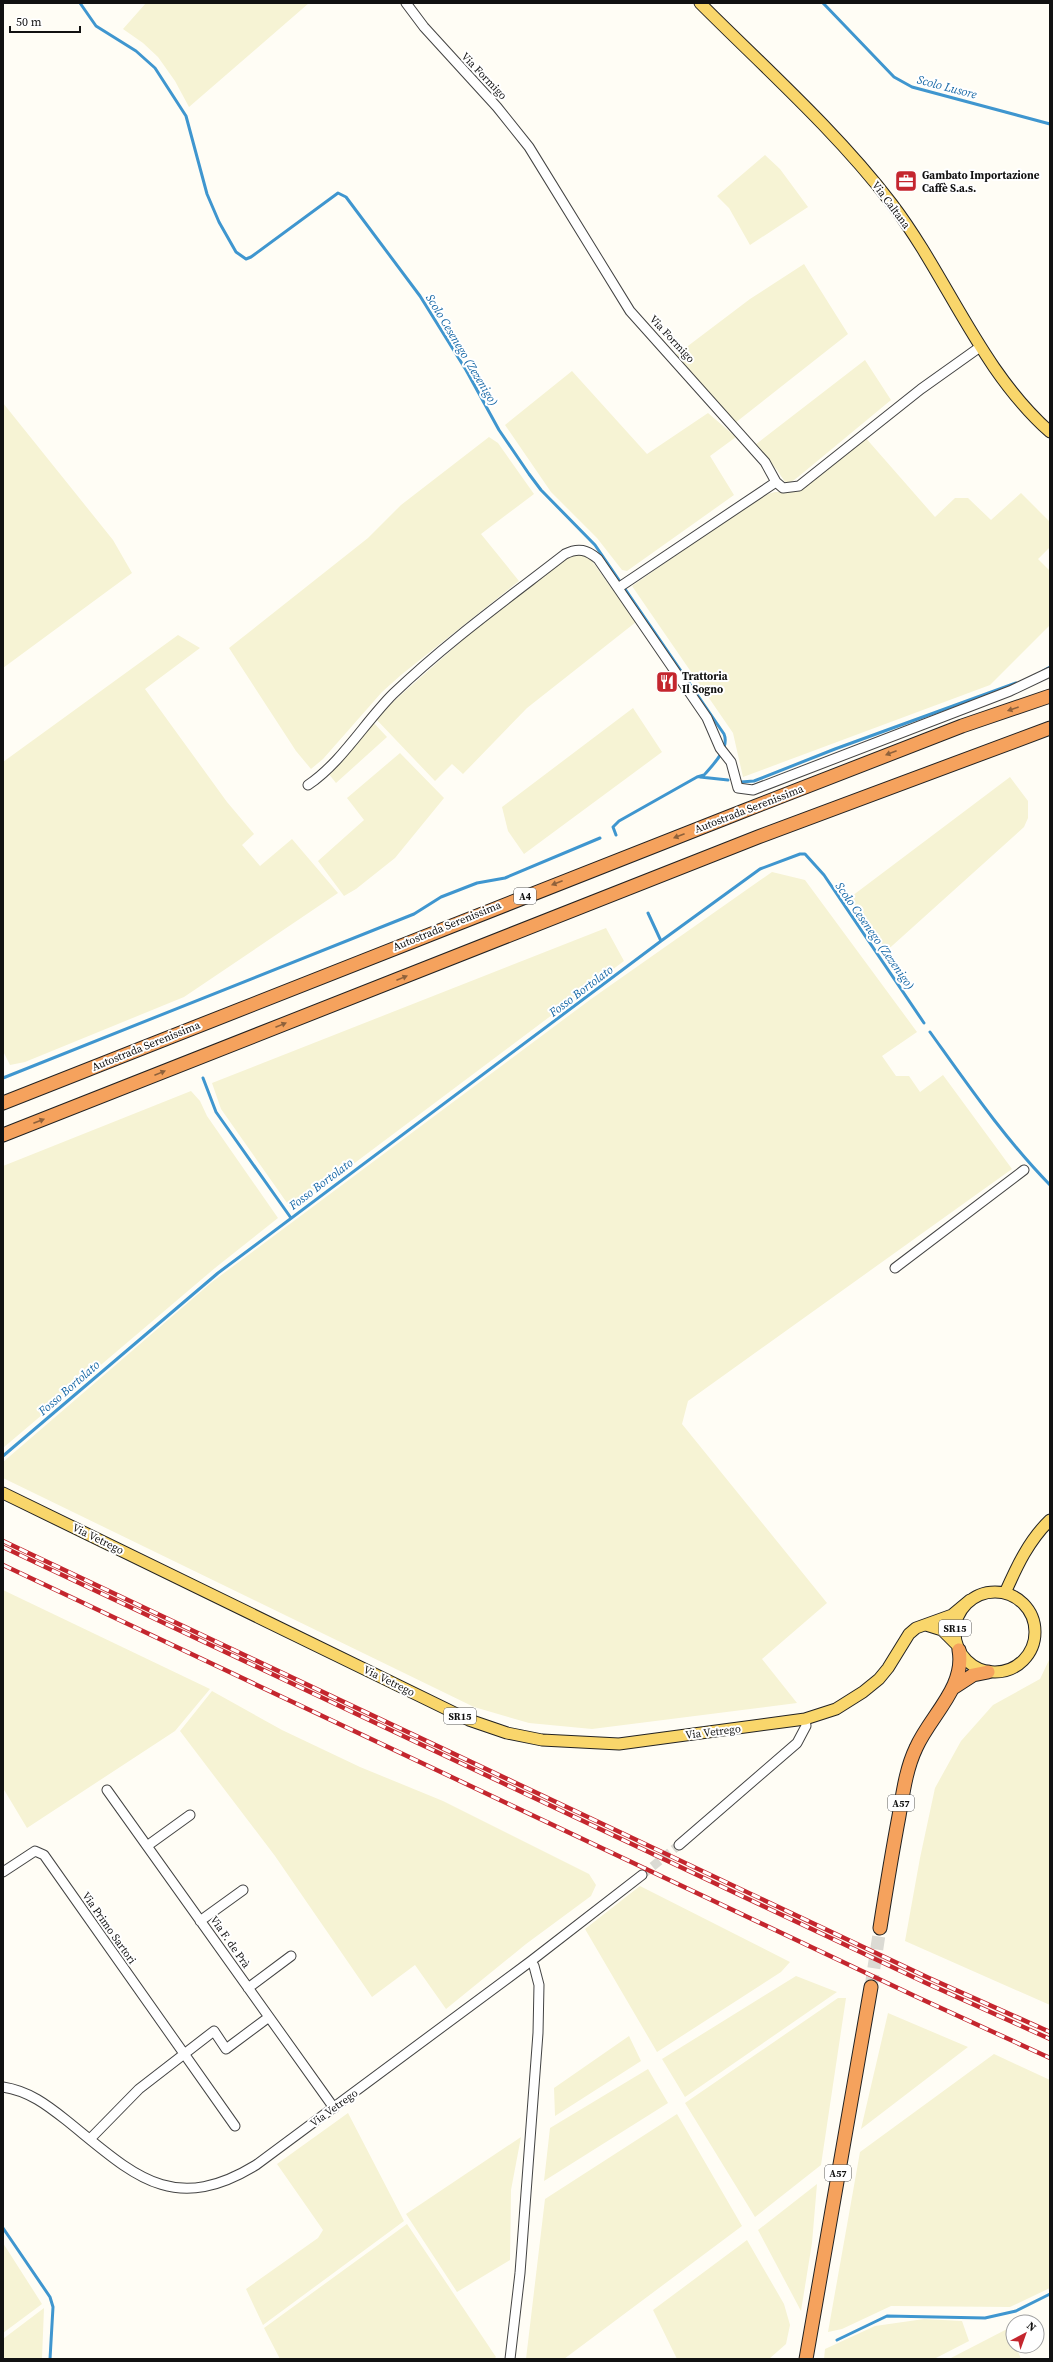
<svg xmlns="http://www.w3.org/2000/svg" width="1053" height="2362" font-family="'Source Serif 4',serif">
	<rect width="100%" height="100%" fill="#fffdf5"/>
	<path fill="#f6f3d4" d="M146 3H309L189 107 175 81 158 57 143 43 123 29Z
		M765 155 780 169 808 207 750 245 729 208 717 196Z
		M804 264 848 334 735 423 676 355 750 299Z
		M865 360 891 400 798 477 790 483 785 482 777 470 755 445Z
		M572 371 647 454 708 413 736 437 710 456 734 495 627 571 622 570 597 538 551 492 505 425Z
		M3 403 113 540 132 573 3 668Z
		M864 436 935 517 955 498H968L991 520 1021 493 1050 522V547L1038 559 1050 571V625L990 685 743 777 733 733 632 586 761 496 775 492H798Z
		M489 437 498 443 534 494 481 534 519 581 401 675 382 692 323 759 311 769 296 751 229 648 368 538 401 505Z
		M576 554 587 556 592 561 636 622 527 708 463 774 452 764 435 781 375 718 466 637 566 558Z
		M178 635 200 648 145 689 227 802 254 834 242 845 260 866 292 839 338 893 184 997 25 1062 10 1065 3 1051V762Z
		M633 708 662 752 524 854 508 831 502 807Z
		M372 721 387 737 336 783 328 773Z
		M400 753 444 798 395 858 356 889 344 896 318 861 364 820 347 798Z
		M1010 777 1028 801V818L1024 827 883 954 848 899Z
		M772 872 805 880 917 1032 882 1056 896 1076H909L920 1092 943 1075 1012 1169 688 1401 682 1424 827 1603 762 1659 797 1703 592 1729 529 1723 474 1707 3 1478V1462L212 1282 591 999Z
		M606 928 624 961 292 1210 221 1109 212 1083Z
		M191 1091 200 1101 207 1116 278 1218 215 1268 3 1448V1166Z
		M3 1590 210 1689 175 1731 27 1828 3 1788Z
		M1050 1658V2005L905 1941 920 1858 935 1788 961 1741 993 1705 1040 1679Z
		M212 1691 282 1730 360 1767 443 1801 589 1874 596 1885 591 1896 526 1944 446 2009 415 1965 372 1997 275 1856 180 1731Z
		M640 1886 790 1962 781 1972 657 2052 585 1929Z
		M796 1976 837 1992 685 2097 662 2059Z
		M838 1998H846L821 2165 755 2217 685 2103Z
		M888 2013 968 2047 861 2129Z
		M629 2036 641 2061 555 2116 554 2088Z
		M994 2054 1050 2080V2288L1010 2307 891 2306 842 2329 828 2332 860 2152Z
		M648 2069 668 2103 544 2181 550 2128Z
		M348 2113 404 2221 263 2325 246 2289 318 2238 323 2230 277 2164Z
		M677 2114 742 2226 564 2359H526L545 2199Z
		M521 2137 511 2190 510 2260 457 2292 406 2214Z
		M817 2184 812 2243 801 2311 758 2230Z
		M407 2224 496 2357 494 2359H280L264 2328Z
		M747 2240 784 2304 790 2325 786 2344 769 2359H677L653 2310Z
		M3 2243 42 2304 3 2333Z
		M44 2308 42 2359H3V2339Z
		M924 2319 962 2321 969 2341 934 2359H824L825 2349 875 2326Z
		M1009 2328 1013 2338V2346H1016L1021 2359H949Z"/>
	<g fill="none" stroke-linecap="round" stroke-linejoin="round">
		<path stroke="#3f96cf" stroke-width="3" d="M80 3 96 26 136 51 155 68 186 116 207 194 219 222 236 252 246 259 251 257 338 193 346 197 420 296 466 370 499 430 529 474 541 490 595 545 724 734C730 748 713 765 704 775L697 777 619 821 613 827 616 835
			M823 3 894 77 912 87 1050 124
			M1043 671 1050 667
			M700 777 728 780
			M741 782 754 781 835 749 1016 683
			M648 913 661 941 760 869 800 854H805L824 875 924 1023
			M930 1032C968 1085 1005 1139 1050 1185
			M3 1078 414 914 441 897 477 883 505 878 600 838
			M203 1078 216 1112 291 1218
			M3 1456 218 1273 661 941
			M3 2228 50 2297 53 2307 50 2359
			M837 2340 887 2316 985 2318 1016 2311 1050 2294"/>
		<path stroke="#dbdad3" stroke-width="9" stroke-dasharray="9 4.5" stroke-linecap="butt" d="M642 1875 679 1845"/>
		<path stroke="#dbdad3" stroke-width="13" stroke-dasharray="13 6" stroke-linecap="butt" d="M871 1987 880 1928"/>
		<g stroke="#444" stroke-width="11">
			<path id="minor" d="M406 3 424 27 497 107 529 147 630 311 765 462 776 482 783 488 799 486 921 389 980 347
				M618 588 776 482
				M308 785C341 763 365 722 393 694 446 643 507 599 565 554 579 547 587 550 598 559L707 718 720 748 731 762 738 788 753 790 1010 691 1050 672
				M895 1268 1024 1170
				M107 1790 334 2108
				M679 1845 797 1743 806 1726 805 1719
				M147 1846 190 1815
				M3 1872 35 1851 44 1855 235 2126
				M200 1921 243 1890
				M248 1988 291 1956
				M3 2087C29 2091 47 2105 66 2120 132 2173 171 2217 256 2165L531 1961 642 1875
				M90 2139 139 2089 214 2031 226 2049 269 2017
				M510 2359 520 2273 538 2033 539 1985 534 1966 531 1961"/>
		</g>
		<g stroke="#222" stroke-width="13">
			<path id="major" d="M700 3C765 68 836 131 892 204 948 278 980 370 1050 432
				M3 1493 469 1720 507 1733 542 1740 619 1744 805 1719 836 1709 863 1692 879 1679 888 1668 909 1634 916 1628 952 1615 970 1600
				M955 1632a40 40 0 1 1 80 0a40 40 0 1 1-80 0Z
				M1005 1593C1017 1566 1029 1540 1050 1520
				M926 1625 942 1630 957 1645"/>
		</g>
		<g stroke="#222" stroke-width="15">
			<path id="highway" d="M3 1103 746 810 962 726 1050 696
				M3 1135 758 837 1050 728
				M953 1688 973 1675 988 1672
				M880 1928C886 1890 892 1853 899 1816 903 1793 906 1769 916 1748 930 1716 966 1687 959 1650
				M806 2359 871 1987"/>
		</g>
		<use href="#minor" stroke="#fff" stroke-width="9"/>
		<use href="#major" stroke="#f9d66b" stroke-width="11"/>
		<use href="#highway" stroke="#f5a25d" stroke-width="13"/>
		<g stroke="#c4262e" stroke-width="4.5">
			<path id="rail" d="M3 1541 929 1978 1050 2032
				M3 1547 926 1983 1050 2039
				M3 1565 919 1998 1050 2058"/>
		</g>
		<use href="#rail" stroke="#fff" stroke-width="3" stroke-dasharray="9" stroke-linecap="butt"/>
	</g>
	<defs><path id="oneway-solid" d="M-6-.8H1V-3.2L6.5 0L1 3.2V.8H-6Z"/></defs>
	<g fill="#8e613b">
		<use href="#oneway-solid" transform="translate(1013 709) rotate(161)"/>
		<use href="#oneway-solid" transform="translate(891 753) rotate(159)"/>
		<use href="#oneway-solid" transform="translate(679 836) rotate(159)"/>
		<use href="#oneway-solid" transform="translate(557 883) rotate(159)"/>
		<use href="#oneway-solid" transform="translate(402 978) rotate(-22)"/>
		<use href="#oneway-solid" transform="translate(281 1025) rotate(-22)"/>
		<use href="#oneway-solid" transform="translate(160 1073) rotate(-22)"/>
		<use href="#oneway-solid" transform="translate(39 1121) rotate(-21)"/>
	</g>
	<defs>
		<g id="office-square" transform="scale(1.15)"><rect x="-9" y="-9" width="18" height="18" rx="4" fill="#c4262e" stroke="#fff"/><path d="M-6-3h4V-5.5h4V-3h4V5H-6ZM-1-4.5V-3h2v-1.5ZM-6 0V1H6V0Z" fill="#fff"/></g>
		<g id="restaurant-square" transform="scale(1.15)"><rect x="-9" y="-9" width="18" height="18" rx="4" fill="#c4262e" stroke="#fff"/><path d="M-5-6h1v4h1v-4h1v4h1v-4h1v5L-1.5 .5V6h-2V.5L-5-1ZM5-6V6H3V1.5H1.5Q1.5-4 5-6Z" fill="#fff"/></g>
	</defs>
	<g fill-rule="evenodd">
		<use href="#office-square" x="906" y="181"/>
		<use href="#restaurant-square" x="667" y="682"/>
	</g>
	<g text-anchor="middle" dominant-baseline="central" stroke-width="4" stroke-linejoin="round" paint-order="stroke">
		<g fill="#fff" stroke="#585858" stroke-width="1">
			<rect x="514" y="888" width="22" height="16" rx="3"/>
			<rect x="939" y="1620" width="32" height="16" rx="3"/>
			<rect x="444" y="1708" width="32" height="16" rx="3"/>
			<rect x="888" y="1795" width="26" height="16" rx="3"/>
			<rect x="825" y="2165" width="26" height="16" rx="3"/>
		</g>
		<g font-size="10" font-weight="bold" fill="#111">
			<text x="525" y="896">A4</text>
			<text x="955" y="1628">SR15</text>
			<text x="460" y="1716">SR15</text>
			<text x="901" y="1803">A57</text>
			<text x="838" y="2173">A57</text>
		</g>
		<g font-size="11" fill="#111" stroke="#fff">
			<text transform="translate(484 76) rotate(46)">Via Formigo</text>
			<text transform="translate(891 205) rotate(53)">Via Caltana</text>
			<text transform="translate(672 339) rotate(47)">Via Formigo</text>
			<text transform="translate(749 809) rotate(-21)">Autostrada Serenissima</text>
			<text transform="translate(447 926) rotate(-22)">Autostrada Serenissima</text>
			<text transform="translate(146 1046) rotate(-22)">Autostrada Serenissima</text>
			<text transform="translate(98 1539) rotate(26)">Via Vetrego</text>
			<text transform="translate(389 1681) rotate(26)">Via Vetrego</text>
			<text transform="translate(713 1732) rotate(-7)">Via Vetrego</text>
			<text transform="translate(109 1928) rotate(55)">Via Primo Sartori</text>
			<text transform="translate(230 1942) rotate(55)">Via F. de Prà</text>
			<text transform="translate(334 2108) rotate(-36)">Via Vetrego</text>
		</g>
		<g font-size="11" font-weight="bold" fill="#111" stroke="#fff" text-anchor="start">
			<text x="922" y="175">Gambato Importazione<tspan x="922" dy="13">Caffè S.a.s.</tspan></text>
			<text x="682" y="676">Trattoria<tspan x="682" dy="13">Il Sogno</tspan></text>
		</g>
		<g font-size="12" font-style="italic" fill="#1768a6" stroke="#fff">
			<text transform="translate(947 87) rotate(15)">Scolo Lusore</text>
			<text transform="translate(462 350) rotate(59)">Scolo Cesenego (Zezenigo)</text>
			<text transform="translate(875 936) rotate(55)">Scolo Cesenego (Zezenigo)</text>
			<text transform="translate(581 991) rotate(-37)">Fosso Bortolato</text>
			<text transform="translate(321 1184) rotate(-37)">Fosso Bortolato</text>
			<text transform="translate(69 1388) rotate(-41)">Fosso Bortolato</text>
		</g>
	</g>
	<rect width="1053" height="2362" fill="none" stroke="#111111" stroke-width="8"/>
	<g transform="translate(1025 2334) rotate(41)"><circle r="19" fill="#ffffff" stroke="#a0a0a0"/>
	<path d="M0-3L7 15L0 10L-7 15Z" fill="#c4262e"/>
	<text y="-6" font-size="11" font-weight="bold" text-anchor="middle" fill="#111111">N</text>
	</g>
	<path d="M10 26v6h70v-6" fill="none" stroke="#111111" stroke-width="2"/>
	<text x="16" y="26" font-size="12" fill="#111111" stroke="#ffffff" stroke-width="3" paint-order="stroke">50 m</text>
</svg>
